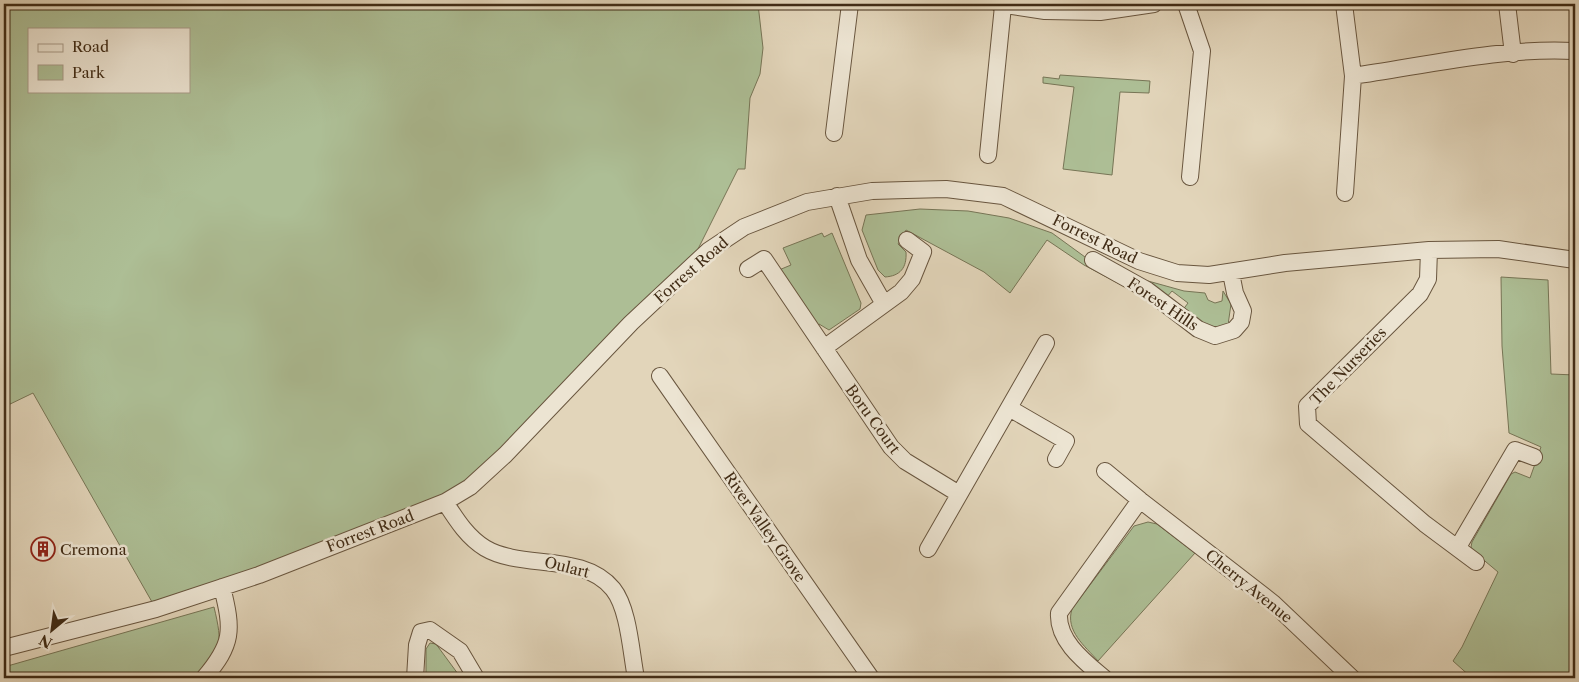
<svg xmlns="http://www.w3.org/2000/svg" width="1579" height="682" font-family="'Libre Caslon Text',serif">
	<rect width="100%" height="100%" fill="#e2d5ba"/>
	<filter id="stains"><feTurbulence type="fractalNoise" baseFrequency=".004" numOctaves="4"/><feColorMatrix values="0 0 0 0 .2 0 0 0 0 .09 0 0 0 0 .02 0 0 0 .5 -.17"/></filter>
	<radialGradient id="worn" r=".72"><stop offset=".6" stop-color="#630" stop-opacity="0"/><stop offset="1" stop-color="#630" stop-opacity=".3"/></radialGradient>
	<path fill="#adbe95" stroke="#777556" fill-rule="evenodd" d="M4 4H758L763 48 760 74 750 98 745 169H738L688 269 470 487 156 609 33 393 4 407ZM29 29H189V91H29Z
		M1060 75 1150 81 1149 93 1120 92 1112 175 1063 169 1074 87 1043 83V77L1059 79Z
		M920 209 968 211 1009 218 1052 233 1129 289 1084 265 1047 240 1010 293 984 272 906 230 898 244 906 252C907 268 900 276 885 277L878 270 862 230 866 215Z
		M822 233 824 237 832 233 861 303 860 309 829 330 819 324 817 327 779 270 791 265 783 248Z
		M1501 277 1548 280 1551 374 1575 375V678H1472L1453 661 1462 647 1498 572 1473 551 1471 547 1472 542 1511 474 1515 472 1530 478 1541 447 1509 433 1502 346Z
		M1148 281 1184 291 1205 293 1208 300 1215 303 1222 301 1223 291 1231 304 1228 325 1216 331 1182 311 1188 303 1172 291 1166 298Z
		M1148 522 1157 524 1195 553 1098 661C1085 646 1065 631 1072 609L1134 526Z
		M214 607C223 645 222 651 195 678H4V667Z
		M430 643 436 644 461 678H426V649Z"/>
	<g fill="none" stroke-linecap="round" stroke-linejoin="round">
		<g stroke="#69563f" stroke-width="18">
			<path id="minor" d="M999 4 1045 11 1100 12 1154 4
				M1186 4 1202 51 1190 177
				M1344 4 1353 76 1345 193
				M1507 4 1513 54
				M1353 76C1423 66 1504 47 1574 51L1575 53
				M834 133 850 4
				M988 155 1003 6
				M837 196 859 260 884 304
				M1429 250 1428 279 1420 294 1307 406 1308 424 1425 524 1476 562
				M1093 260 1147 290 1198 329 1215 336 1234 330 1241 322 1243 311 1235 293 1231 273
				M748 269 764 259 891 447 905 461 959 494
				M824 348 901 292 912 279 923 252 907 240
				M660 376 871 678
				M1009 408 1066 441 1056 459
				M1105 471 1140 500
				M445 502C456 519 467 537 485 548 522 570 583 552 613 589 629 609 631 653 636 678
				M1458 547 1515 450 1534 457
				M928 549 1046 343
				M4 648 156 609 259 575 445 502 470 487 505 455 631 323 708 251 744 227 807 202 872 191 906 190 946 189 1003 196 1139 261 1177 273 1209 275 1285 263 1429 250 1498 249 1575 260
				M204 678C233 644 233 631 222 587
				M415 678 417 645 421 632 430 630 460 651 476 678
				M1104 678C1085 662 1057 641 1059 613L1140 500 1273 603 1352 678"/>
		</g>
		<use href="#minor" stroke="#ece4d2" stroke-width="16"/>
	</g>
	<defs>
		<g id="building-ring" transform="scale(1.25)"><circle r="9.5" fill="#ece4d2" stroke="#8f2418" stroke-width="1.5"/><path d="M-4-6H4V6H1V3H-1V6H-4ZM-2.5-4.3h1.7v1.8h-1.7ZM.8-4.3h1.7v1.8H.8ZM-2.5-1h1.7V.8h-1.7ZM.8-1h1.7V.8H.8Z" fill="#8f2418"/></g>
	</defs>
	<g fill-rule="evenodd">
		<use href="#building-ring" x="43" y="549"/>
	</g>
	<g text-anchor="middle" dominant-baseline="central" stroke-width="5" stroke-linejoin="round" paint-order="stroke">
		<g font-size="15" fill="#412c16" stroke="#ece4d2">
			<text transform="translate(1095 239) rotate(26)">Forrest Road</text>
			<text transform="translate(691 270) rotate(-41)">Forrest Road</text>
			<text transform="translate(1163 304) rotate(34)">Forest Hills</text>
			<text transform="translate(1348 366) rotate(-46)">The Nurseries</text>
			<text transform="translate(873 419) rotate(54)">Boru Court</text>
			<text transform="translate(765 527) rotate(55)">River Valley Grove</text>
			<text transform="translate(370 531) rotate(-21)">Forrest Road</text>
			<text transform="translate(567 567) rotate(14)">Oulart</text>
			<text transform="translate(1249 586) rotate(39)">Cherry Avenue</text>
		</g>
		<g font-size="15" fill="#412c16" stroke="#ece4d2" text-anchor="start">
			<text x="60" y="549">Cremona</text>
		</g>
	</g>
	<rect width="1579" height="682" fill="none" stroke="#e2d5ba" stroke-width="20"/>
	<rect x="5" y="5" width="1569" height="672" fill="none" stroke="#412c16" stroke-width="2.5"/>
	<rect x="10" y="10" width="1559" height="662" fill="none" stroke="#412c16"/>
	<rect x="28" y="28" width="162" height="65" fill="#ece4d2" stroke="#a89a87"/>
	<rect x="38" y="44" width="25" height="8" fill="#ece4d2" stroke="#a89a87"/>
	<text x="72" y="52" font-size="15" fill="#412c16">Road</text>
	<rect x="38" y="65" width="25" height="15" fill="#adbe95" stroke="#a89a87"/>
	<text x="72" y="78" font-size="15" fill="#412c16">Park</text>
	<g transform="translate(52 630) rotate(209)" stroke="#ece4d2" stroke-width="4" paint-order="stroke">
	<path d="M0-4L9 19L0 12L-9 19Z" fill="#412c16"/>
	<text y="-8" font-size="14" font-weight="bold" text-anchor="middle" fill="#412c16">N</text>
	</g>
	<rect width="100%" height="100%" filter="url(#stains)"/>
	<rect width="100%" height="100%" fill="url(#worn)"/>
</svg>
